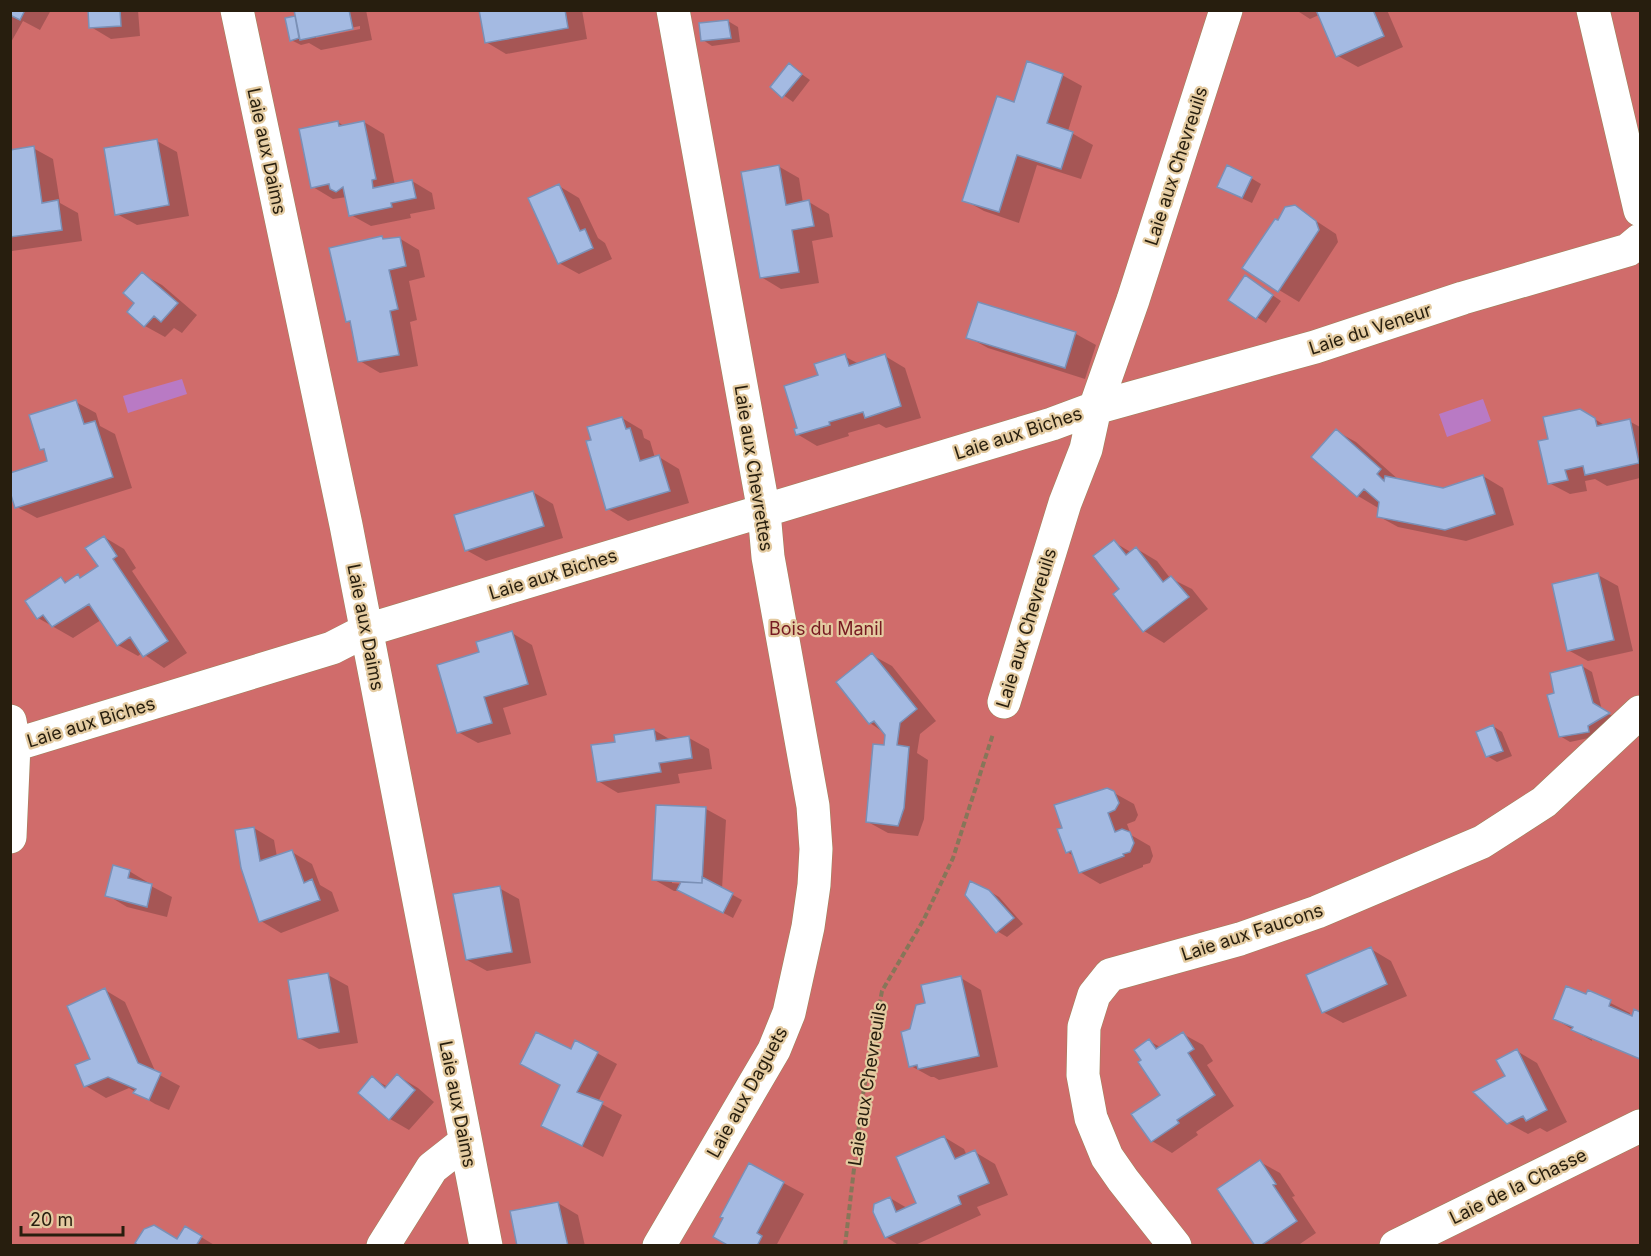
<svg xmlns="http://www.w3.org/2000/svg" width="1651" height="1256" font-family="Inter,sans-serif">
	<rect width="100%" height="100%" fill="#e4cba1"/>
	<path fill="#d06c6b" d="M11 11H1640V1245H11Z"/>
	<path fill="#b97ac4" d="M182 379 187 394 128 413 123 396Z
		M1483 399 1491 421 1447 437 1439 414Z"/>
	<path fill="#0003" fill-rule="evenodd" d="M10 10H51L40 30 23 21 10 44Z
		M90 10H138L140 36 111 39 91 27Z
		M295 10H366L372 40 321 50 309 43 301 45 291 40 286 19 296 17ZM360 26V29L316 38V35Z
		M480 10H582L587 39 506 54 486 42Z
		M1296 10H1387L1403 47 1358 67 1338 56 1319 15 1310 19Z
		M728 21 738 27 740 42 712 46 703 40Z
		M789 65 810 80 793 102 772 87Z
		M1062 75 1082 86 1068 131 1093 145 1081 179 1037 165 1019 223 984 211 964 200 1015 104Z
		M338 122 344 126 364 122 384 134 395 185 412 181 432 193 435 209 410 214 411 218 371 226 351 215 347 197 333 199 313 187Z
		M157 141 177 152 189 216 137 225 117 214Z
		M33 148 53 159 60 203 78 213 82 241 12 251 10 151Z
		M778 166 799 178 803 203 809 202 829 214 833 237 812 241 819 283 781 289 761 277Z
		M1251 178 1261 184 1252 203 1228 192Z
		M559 186 579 198 598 238 605 243 612 259 579 274 559 263Z
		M1295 207 1336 234 1338 242 1299 302 1279 290 1278 222Z
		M382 238 387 240 399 238 419 250 425 277 409 281 417 320 410 322 418 366 380 373 360 361 352 324 347 321Z
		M142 274 162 285 197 315 182 333 174 328 165 337 145 326 129 311 137 303Z
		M1255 283 1281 301 1266 323 1230 300Z
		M979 303 1076 334 1096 345 1085 379 988 348 968 337Z
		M844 356 859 364 885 356 905 368 921 418 886 428 879 424 848 433 849 436 817 446 797 434Z
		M76 402 96 413 100 426 115 434 132 488 37 518 17 507 49 462 45 451 42 449Z
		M1580 410 1606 426 1629 421 1640 427V478L1607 486 1595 479 1585 481 1587 491 1570 494 1549 483Z
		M622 418 642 430 644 438 650 441 655 458 659 457 679 469 689 503 628 521 608 509Z
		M1336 431 1356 442 1399 480 1443 490 1483 476 1503 488 1514 525 1466 541 1398 527 1378 516 1380 509 1358 496Z
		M533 492 553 504 563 538 486 561 466 550Z
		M104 537 124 549 136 568 132 571 187 653 164 668 142 653 138 656 118 645 101 620 73 638 38 618 61 579 68 583 78 576 82 578 100 567Z
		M1114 542 1132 553 1137 549 1157 561 1170 578 1192 589 1208 609 1164 643 1144 631 1115 595 1121 590Z
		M1598 575 1618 586 1633 651 1588 661 1568 650Z
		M512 633 532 645 547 695 503 708 511 734 478 743 458 732 481 653Z
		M872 655 892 666 936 721 920 734 917 753 928 760 924 819 918 836 888 833 868 822 886 734 870 723Z
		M1582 666 1592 672 1602 710 1617 719 1598 736 1570 742 1560 736 1556 694Z
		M1493 726 1502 732 1512 756 1497 762 1487 756Z
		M654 730 671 740 689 738 709 749 712 769 678 774 680 783 618 793 598 781 617 743Z
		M1107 789 1134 804 1138 815 1135 821 1127 824 1131 835 1150 846 1153 856 1150 863 1143 865V867L1100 884 1080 872 1074 856 1067 852Z
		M706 809 726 820 722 889 742 900 733 918 682 891H674L653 879ZM672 880 682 881V884L672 883Z
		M254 828 274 840 277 857 292 852 312 864 320 885 332 892 339 911 281 933 261 921Z
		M129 871 149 883V885L172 897 167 917 127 907 107 895Z
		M499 888 519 899 531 963 487 971 467 960Z
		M989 891 999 897 1023 924 1007 937 997 931Z
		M1371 949 1391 961 1407 996 1343 1023 1323 1012Z
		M328 975 348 986 358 1043 319 1049 299 1038Z
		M961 978 981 990 998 1067 939 1080 934 1077H931L911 1066V1030Z
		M105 990 125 1002 156 1073 180 1086 169 1110 155 1104 129 1088 106 1098 86 1086Z
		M1589 992 1630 1013 1629 1017 1632 1018 1635 1011 1640 1013V1057L1592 1037V1041L1555 1019 1587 996Z
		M1183 1034 1203 1045 1213 1061 1207 1065 1234 1106 1196 1132 1198 1135 1172 1153 1152 1141 1162 1095 1149 1041 1162 1048Z
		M571 1051 597 1053 617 1064 598 1102 622 1115 603 1157 543 1126 562 1085Z
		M1517 1051 1537 1063 1567 1122 1547 1132 1540 1128 1528 1134 1508 1123 1507 1077Z
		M398 1076 418 1088 434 1102 409 1130 390 1119 372 1078 388 1087Z
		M944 1137 964 1149 967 1156 975 1152 995 1164 1008 1195 977 1207 981 1215 913 1246H900L886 1237 890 1198 907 1208 918 1204Z
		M1260 1162 1280 1173 1295 1196 1292 1197 1316 1233 1297 1246H1257Z
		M750 1165 804 1194 776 1246H731Z
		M558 1203 578 1215 585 1246H519Z
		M186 1228 216 1246H142L178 1241Z"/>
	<path fill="#a4bae2" stroke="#7a90b6" stroke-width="1.5" d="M10 10H25L20 20 10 15Z
		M88 10H120L121 26 89 28Z
		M294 10H349L353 29 300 40Z
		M479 10H565L568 28 485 43Z
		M1316 10H1373L1384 36 1336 57Z
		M295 16 299 38 290 41 285 18Z
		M728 20 731 38 701 41 699 23Z
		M1027 61 1063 74 1047 123 1073 132 1061 169 1017 155 999 212 962 201 997 96 1014 102Z
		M789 63 802 74 782 98 770 87Z
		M338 121 339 126 364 121 376 179 372 180 373 188 412 180 416 198 391 203 392 207 349 216 343 187 336 192 330 189 329 184 311 188 299 129Z
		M157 139 169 205 115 215 104 148Z
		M34 146 42 203 58 200 62 230 10 237V150Z
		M779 165 786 205 809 200 814 226 792 230 799 272 760 278 741 172Z
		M1227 165 1252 177 1242 198 1217 187Z
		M559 184 580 231 585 229 593 248 558 264 528 198Z
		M1295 205 1316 221 1319 230 1278 292 1242 268 1275 219 1278 220 1285 207Z
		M382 236 383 239 400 237 406 266 389 270 398 309 390 311 399 355 358 362 350 321 346 322 329 248Z
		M142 272 178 303 161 322 154 316 144 327 127 312 134 303 123 293Z
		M1245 275 1273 295 1256 319 1228 300Z
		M978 302 1076 332 1065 368 966 338Z
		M845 354 849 366 885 354 901 406 865 418 863 412 829 422 830 425 796 435 794 429 797 428 784 386 818 375 814 364Z
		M76 400 84 424 95 421 113 477 15 508 10 492V473L47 461 44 449 40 450 29 415Z
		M1580 409 1595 418 1597 426 1630 419 1639 463 1585 475 1583 466 1565 470 1568 480 1548 484 1538 441 1548 439 1543 417Z
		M622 417 626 429 630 428 640 461 659 455 670 491 606 510 586 441 591 440 587 427Z
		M1336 429 1381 469 1377 474 1384 481 1385 476 1443 488 1483 475 1495 514 1445 530 1377 517 1379 502 1364 489 1357 497 1311 457Z
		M533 491 544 526 465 551 454 515Z
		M104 536 117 556 113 559 168 641 143 657 130 637 117 646 89 604 52 627 43 615 37 619 25 601 61 577 65 583 78 574 80 578 98 566 85 548Z
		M1114 540 1126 555 1136 547 1163 582 1171 576 1189 597 1143 632 1113 594 1119 589 1093 556Z
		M1598 573 1614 640 1567 651 1552 584Z
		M512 631 528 684 484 697 492 723 457 733 437 665 479 652 476 642Z
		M872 653 917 709 900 723 897 745 909 747 904 808 898 826 866 822 873 744 884 745 885 735 874 721 869 724 836 682Z
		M1582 665 1593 703 1610 713 1588 726 1589 732 1559 737 1547 695 1554 693 1550 673Z
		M1493 725 1503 751 1486 757 1476 732Z
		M654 729 656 741 689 736 692 758 659 763 661 772 597 782 591 745 615 742 614 735Z
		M1107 788 1114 791 1119 803 1115 810 1108 813 1115 832 1122 829 1130 832 1134 843 1130 852 1123 854 1124 856 1079 873 1071 851 1066 853 1057 829 1062 828 1054 805Z
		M656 805 706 807 702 883 652 880Z
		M254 827 260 861 292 850 304 883 312 879 320 900 259 922 241 868 235 830Z
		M113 865 130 870 128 878 152 884 147 907 105 896Z
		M702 877 733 893 723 913 677 890 681 882 702 883Z
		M970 881 989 890 1014 918 996 933 965 895Z
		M500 886 512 952 466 960 453 894Z
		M1371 947 1387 984 1322 1013 1306 975Z
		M328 973 339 1032 298 1039 288 980Z
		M961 976 979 1056 918 1069 917 1065 909 1067 901 1032 910 1029 916 1005 925 1003 921 985Z
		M1566 986 1586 994 1588 990 1611 1000 1609 1006 1632 1016 1634 1009 1640 1012V1059L1571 1030 1573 1027 1553 1019Z
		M105 988 138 1063 161 1073 149 1100 133 1093 136 1089 108 1077 84 1087 75 1065 90 1059 67 1006Z
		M536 1032 571 1049 575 1040 598 1052 577 1092 603 1102 582 1146 541 1126 560 1085 520 1064Z
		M1183 1032 1194 1049 1188 1053 1215 1095 1177 1120 1179 1123 1151 1142 1131 1114 1160 1095 1138 1062 1141 1060 1134 1050 1149 1039 1156 1049Z
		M1517 1049 1547 1110 1526 1121 1523 1116 1507 1124 1473 1092 1505 1076 1496 1060Z
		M397 1074 415 1090 389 1120 358 1093 372 1076 385 1088Z
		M944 1136 955 1159 975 1150 989 1183 958 1196 961 1204 885 1238 873 1212 874 1204 890 1197 896 1212 916 1203 896 1157Z
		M1260 1160 1276 1184 1273 1185 1297 1221 1260 1246H1255L1217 1189Z
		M749 1163 784 1182 757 1233 762 1236 757 1246H729L713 1237 723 1218 720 1217Z
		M558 1202 568 1246H517L510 1211Z
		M154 1225 177 1239 185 1226 202 1236 196 1246H139L135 1243 144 1229Z"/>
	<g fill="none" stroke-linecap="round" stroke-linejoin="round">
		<g stroke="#99835a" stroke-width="34">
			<path id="minor" d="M237 10 346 525 486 1246
				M1593 10 1640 210
				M1004 702 1065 503 1086 449 1095 408 1133 300 1226 10
				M10 721 14 745 10 837
				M14 745 332 648 367 630 1052 424 1095 408 1315 347 1463 298 1628 250 1640 240
				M383 1246 432 1168 465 1142
				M659 1246 774 1050 789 1013 808 927 814 885 816 849 813 806 768 557 764 512 673 10
				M1175 1246 1123 1180 1107 1157 1091 1118 1083 1075 1084 1027 1094 995 1110 975 1240 939 1317 912 1482 842 1544 802 1640 712
				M1396 1246 1640 1126"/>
		</g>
		<path stroke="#877659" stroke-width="4" stroke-dasharray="6 3" stroke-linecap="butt" d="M845 1246 862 1100 882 991 924 919 953 858 993 734"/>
		<use href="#minor" stroke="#fff" stroke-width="33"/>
	</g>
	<g text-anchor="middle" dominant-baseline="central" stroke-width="4.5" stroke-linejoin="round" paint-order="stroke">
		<g font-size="18" fill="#271e0e" stroke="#e4cba1">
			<text transform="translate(267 151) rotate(78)">Laie aux Daims</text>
			<text transform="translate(1176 166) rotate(-72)">Laie aux Chevreuils</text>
			<text transform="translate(1370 329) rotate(-18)">Laie du Veneur</text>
			<text transform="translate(1018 433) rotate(-18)">Laie aux Biches</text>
			<text transform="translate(754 468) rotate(81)">Laie aux Chevrettes</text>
			<text transform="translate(553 574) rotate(-17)">Laie aux Biches</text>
			<text transform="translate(366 627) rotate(79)">Laie aux Daims</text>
			<text transform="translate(1026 628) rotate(-73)">Laie aux Chevreuils</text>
			<text transform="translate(91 722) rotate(-17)">Laie aux Biches</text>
			<text transform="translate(1252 932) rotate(-18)">Laie aux Faucons</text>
			<text transform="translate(867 1084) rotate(-81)">Laie aux Chevreuils</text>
			<text transform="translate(747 1092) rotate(-61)">Laie aux Daguets</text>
			<text transform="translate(458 1104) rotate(79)">Laie aux Daims</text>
			<text transform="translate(1518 1186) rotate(-26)">Laie de la Chasse</text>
		</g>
		<g font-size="18" fill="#761a21" stroke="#e4cba1">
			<text x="826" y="628">Bois du Manil</text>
		</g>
	</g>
	<rect width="1651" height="1256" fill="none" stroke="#271e0e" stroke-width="24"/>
	<path d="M21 1226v9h102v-9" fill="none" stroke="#271e0e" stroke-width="3"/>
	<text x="30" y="1226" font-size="18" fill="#271e0e" stroke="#e4cba1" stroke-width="4.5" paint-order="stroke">20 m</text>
</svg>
